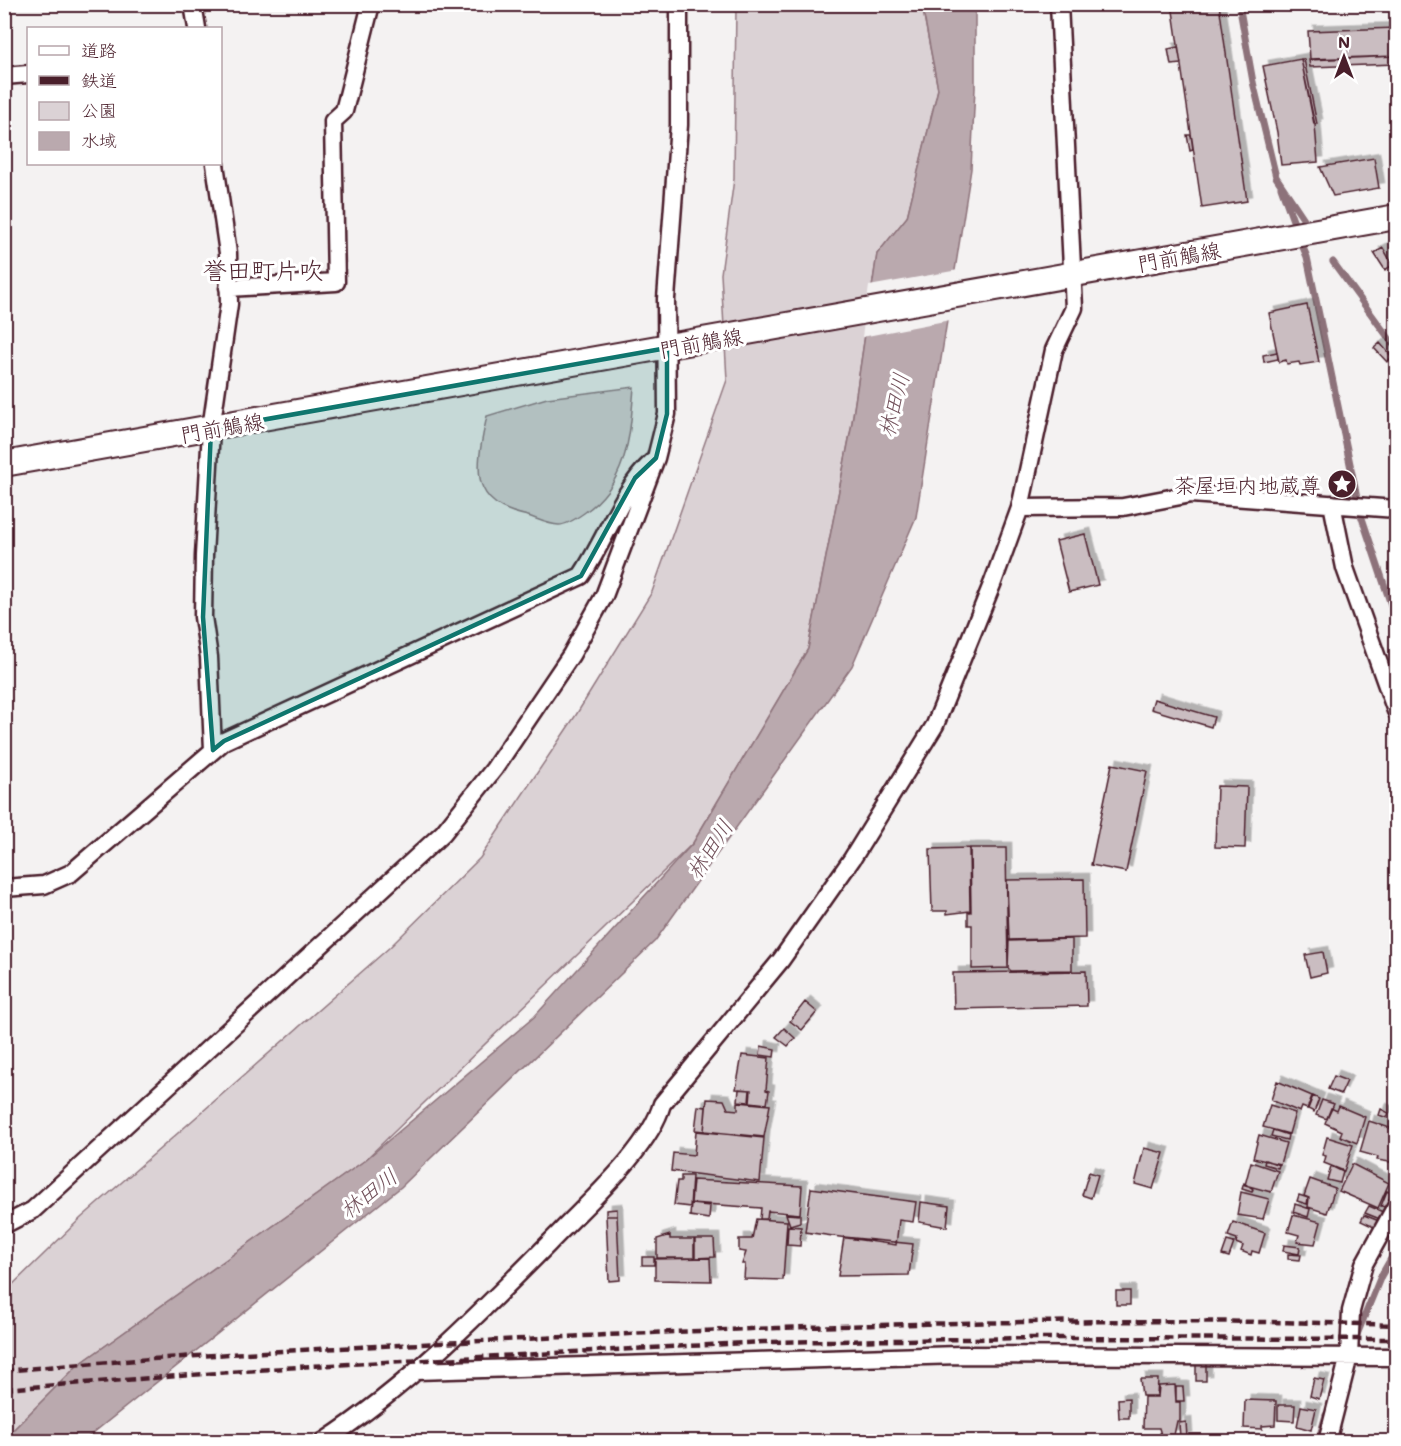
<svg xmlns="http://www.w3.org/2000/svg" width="1401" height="1446" font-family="Mali,'Klee One',sans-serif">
	<defs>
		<filter id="shadow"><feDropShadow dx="5.5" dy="-5.5" stdDeviation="0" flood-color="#0004"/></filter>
	</defs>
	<rect width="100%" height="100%" fill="#f4f2f2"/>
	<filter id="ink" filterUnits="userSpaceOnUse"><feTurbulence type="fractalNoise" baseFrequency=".0167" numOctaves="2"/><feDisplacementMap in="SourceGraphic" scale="12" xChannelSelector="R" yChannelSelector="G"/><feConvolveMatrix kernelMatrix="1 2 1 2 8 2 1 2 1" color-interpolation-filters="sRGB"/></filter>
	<g filter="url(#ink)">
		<path fill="#dbd2d5" stroke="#927880" stroke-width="1.5" d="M736 5H922L938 89 907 217 877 254 851 429 808 649 693 843 364 1161 77 1366 5 1438V1292L81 1218 390 947 480 858 576 715 652 592 727 380 721 274 734 179Z
			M634 387C630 436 628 483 584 513 577 518 567 525 559 525 549 525 537 519 528 516 510 512 491 506 483 488 474 469 483 435 487 416L547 398Z"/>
		<path fill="#baa9ae" stroke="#8d727a" stroke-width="1.5" d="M922 5H975V88L971 169 916 517 852 666 655 941 401 1187 83 1441 5 1442V1438L77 1366 364 1161 534 1017 693 843 808 649 851 429 877 254 907 217 938 89Z"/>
		<path fill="#f4f2f2" d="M958 270 950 320 862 337 869 286Z"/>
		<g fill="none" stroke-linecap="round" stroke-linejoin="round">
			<path stroke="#8d727a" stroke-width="7" d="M1239 4 1253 82 1276 177 1304 219
				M1281 187 1296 229
				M1300 240 1307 257 1360 512 1396 620
				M1333 262 1396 348
				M1356 1337 1381 1276 1396 1250
				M1318 1442 1326 1415"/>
		</g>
		<path fill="#cabdc1" stroke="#4a1f2b" stroke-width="1.5" filter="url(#shadow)" d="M1172 4H1219L1247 201 1202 208Z
			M1396 28V56L1310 59 1308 31Z
			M1178 47 1181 64 1171 65 1168 49Z
			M1396 56V64L1310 67 1309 60Z
			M1301 59H1304L1317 124H1314Z
			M1301 59 1315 125 1318 162 1281 165 1277 132 1263 66Z
			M1187 135H1191L1193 150 1190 151Z
			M1374 158 1379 188 1333 196 1320 167Z
			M1383 248 1393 265 1385 270 1374 253Z
			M1307 305 1319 362 1300 365 1299 362 1287 364 1286 360 1279 362 1269 313Z
			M1380 343 1392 357 1387 362 1374 348Z
			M1277 352 1278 359 1264 362 1263 355Z
			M1349 480 1351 494 1338 497 1335 483Z
			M1085 534 1098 585 1069 592 1056 541Z
			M1154 699 1214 717 1211 727 1151 709Z
			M1112 764 1147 771 1126 872 1091 865Z
			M1217 786 1247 787 1245 848 1215 847Z
			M969 848 970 911 947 914V911H932L930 849Z
			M970 848H1006L1008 968 972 969V925H968V912H971Z
			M1084 879 1085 938 1009 940 1007 880Z
			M1072 939V970L1011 971 1008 968 1009 941Z
			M1323 952 1327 973 1310 977 1305 955Z
			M1086 971 1087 1006 954 1009 953 973Z
			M805 1002 817 1012 802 1030 790 1021Z
			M784 1028 795 1038 788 1046 776 1037Z
			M761 1046 775 1049 774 1057 760 1055Z
			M742 1055 769 1058 766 1090 769 1091 767 1104 750 1102 751 1090 736 1089Z
			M1334 1076 1347 1081 1341 1094 1328 1089Z
			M1277 1081 1312 1096 1307 1109 1302 1107 1300 1112 1271 1100Z
			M739 1089 750 1090 749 1102 738 1101Z
			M1313 1096 1319 1099 1314 1112 1308 1109Z
			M707 1099 724 1100 728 1109 738 1110V1102L770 1105 764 1137 704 1131Z
			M1322 1100 1334 1104 1327 1119 1316 1115Z
			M1270 1105 1295 1113 1289 1134 1263 1127Z
			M698 1106 706 1107 704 1131 695 1130Z
			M1339 1106 1365 1117 1357 1143 1340 1136 1342 1131 1325 1123 1331 1108 1337 1111Z
			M1381 1109 1389 1113 1387 1118 1379 1115Z
			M1369 1121 1396 1130V1163L1377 1160 1378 1157 1360 1152Z
			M1273 1130 1288 1135 1287 1140 1271 1136Z
			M696 1131 764 1138 760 1182 671 1171 673 1153 694 1155Z
			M1259 1135 1286 1143 1280 1164 1253 1158Z
			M1327 1137 1353 1145 1344 1171 1324 1163 1326 1156 1322 1155Z
			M1144 1148 1164 1153 1153 1189 1135 1184Z
			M1265 1160 1279 1165 1278 1168 1264 1164Z
			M1251 1162 1278 1171 1271 1192 1245 1185Z
			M1352 1164 1389 1183 1378 1208 1339 1191Z
			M1331 1166 1343 1172 1340 1183 1327 1180Z
			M1089 1172 1098 1175 1091 1198 1082 1195Z
			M681 1176H692L690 1207 674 1205 677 1181H681Z
			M1310 1179 1335 1188 1327 1213 1308 1207 1309 1198 1304 1196Z
			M693 1180 802 1186 800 1214 768 1211 767 1219H760L761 1208 691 1203Z
			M1244 1183 1253 1189 1252 1192 1242 1189Z
			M811 1188 916 1202 913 1222 899 1220 896 1245 805 1232Z
			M1387 1191 1392 1193 1385 1207 1381 1206Z
			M1241 1192 1269 1199 1263 1219 1237 1215Z
			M1299 1195 1308 1198 1307 1204 1297 1201Z
			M921 1202 949 1206 947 1227 919 1222Z
			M691 1204 710 1206 709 1219 690 1216Z
			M1295 1204 1310 1209 1308 1217 1293 1212Z
			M1369 1206 1383 1212 1380 1219 1365 1213Z
			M617 1209V1216H606V1210Z
			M786 1214 800 1215V1222L790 1225Z
			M1293 1215 1321 1222 1315 1244 1297 1242 1299 1235 1288 1232Z
			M1364 1215 1379 1221 1376 1228 1361 1221Z
			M606 1216H617L620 1280 609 1281Z
			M756 1219 787 1221 783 1280 744 1279 745 1264H742L746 1252 739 1251V1239H752Z
			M1233 1222 1265 1233 1259 1253 1252 1251 1251 1255 1241 1251 1243 1246 1236 1243 1237 1239 1228 1236Z
			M788 1226 801 1227 800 1246 787 1245Z
			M670 1235V1239H694V1258H657V1239Z
			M844 1237 913 1244 909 1275 838 1276Z
			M695 1239H714L715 1257 695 1258Z
			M1227 1241 1234 1243 1229 1257 1222 1255Z
			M1284 1245 1300 1247 1299 1254 1283 1251Z
			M1288 1254 1301 1255 1300 1260 1288 1259Z
			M642 1257H654V1265H642Z
			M710 1258 711 1281 655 1280V1259Z
			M1116 1291H1130V1305H1116Z
			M1196 1363H1206V1381H1196Z
			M1314 1378 1324 1380 1319 1399 1310 1396Z
			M1140 1379H1158L1157 1396H1142Z
			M1175 1385 1176 1402H1180V1421H1177L1174 1435H1161L1159 1428H1143L1144 1397H1158L1159 1386Z
			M1176 1387H1183L1184 1401H1176Z
			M1129 1398V1418H1119L1118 1399Z
			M1245 1400 1276 1401 1275 1425 1262 1426V1429L1244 1428Z
			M1278 1405H1295L1294 1421 1278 1420Z
			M1301 1406 1316 1409 1311 1430 1297 1426Z
			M1186 1422 1187 1437 1180 1438 1179 1423Z
			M1245 1439 1262 1440 1289 1441 1245 1442Z"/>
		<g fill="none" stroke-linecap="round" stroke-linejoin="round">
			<g stroke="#4a1f2b" stroke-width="21">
				<path id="street" d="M193 4 197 28
					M4 76 28 74
					M228 288 336 282 333 121 344 111 371 4
					M1332 504 1345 568 1396 711
					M1020 508 1123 507 1191 494 1396 509
					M213 750 209 657 203 617 204 556 211 429 229 304 228 253 215 164
					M4 888 44 885 71 873 224 741 581 576C606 540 621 491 652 462
					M4 1225 33 1210 443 833 494 769 571 655 604 596 656 458 667 414 666 299 679 125V4
					M416 1371 960 1355 1396 1357
					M323 1442C412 1384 487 1306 561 1231 593 1198 650 1147 662 1104L781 960 852 859 935 725 993 582 1020 508 1054 350 1074 308 1059 4
					M1327 1442 1349 1356 1351 1311 1364 1264 1396 1206"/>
			</g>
			<g stroke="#4a1f2b" stroke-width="28">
				<path id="secondary" d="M4 464 1396 217"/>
			</g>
			<use href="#street" stroke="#fff" stroke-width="16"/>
			<use href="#secondary" stroke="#fff" stroke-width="24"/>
			<path stroke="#4a1f2b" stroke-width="4.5" stroke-dasharray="9 4.5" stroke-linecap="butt" d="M4 1371C184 1354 363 1347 543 1338 827 1324 1112 1316 1396 1325
				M4 1389 311 1366 764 1342 1035 1338 1396 1339"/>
		</g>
	</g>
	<path fill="#0f766e" fill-opacity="0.2" stroke="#0f766e" stroke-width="4.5" stroke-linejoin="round" d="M667 348V414L656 458 635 478 581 576 224 741 213 750 203 617 211 429Z"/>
	<defs>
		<g id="sight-disc" transform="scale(1.5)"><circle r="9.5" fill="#4a1f2b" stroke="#fff"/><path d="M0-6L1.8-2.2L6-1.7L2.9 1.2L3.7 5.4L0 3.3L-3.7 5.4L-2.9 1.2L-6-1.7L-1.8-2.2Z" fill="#fff"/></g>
	</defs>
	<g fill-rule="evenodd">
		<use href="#sight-disc" x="1342" y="484"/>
	</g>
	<g text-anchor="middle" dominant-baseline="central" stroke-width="6" stroke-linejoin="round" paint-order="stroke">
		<g font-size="21" fill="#4a1f2b" stroke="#fff">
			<text transform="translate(1179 256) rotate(-10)">門前鵤線</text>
			<text transform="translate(701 342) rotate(-10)">門前鵤線</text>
			<text transform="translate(222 427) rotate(-10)">門前鵤線</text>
		</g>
		<g font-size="21" fill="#4a1f2b" stroke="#fff" text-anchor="end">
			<text x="1321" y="484">茶屋垣内地蔵尊</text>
		</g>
		<g font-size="22" font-style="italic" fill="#714f59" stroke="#fff">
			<text transform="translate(893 405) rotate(-76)">林田川</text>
			<text transform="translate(709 849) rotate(-57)">林田川</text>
			<text transform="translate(368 1193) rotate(-38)">林田川</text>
		</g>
		<g font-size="24" fill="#4a1f2b" stroke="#fff">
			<text x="263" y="269">誉田町片吹</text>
		</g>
	</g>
	<rect width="1401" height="1446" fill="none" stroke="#fff" stroke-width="24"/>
	<rect x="12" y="12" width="1377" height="1422" fill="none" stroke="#4a1f2b" stroke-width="2" filter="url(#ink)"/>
	<rect x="27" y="27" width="195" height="138" fill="#ffffff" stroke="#b7a5aa" stroke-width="1.5"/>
	<rect x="39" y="46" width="30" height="9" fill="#ffffff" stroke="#b7a5aa" stroke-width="1.5"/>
	<text x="81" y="57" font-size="18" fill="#4a1f2b">道路</text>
	<rect x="39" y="76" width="30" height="9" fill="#4a1f2b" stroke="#b7a5aa" stroke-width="1.5"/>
	<text x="81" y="87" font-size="18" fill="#4a1f2b">鉄道</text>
	<rect x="39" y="102" width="30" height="18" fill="#dbd2d5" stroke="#b7a5aa" stroke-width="1.5"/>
	<text x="81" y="117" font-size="18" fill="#4a1f2b">公園</text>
	<rect x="39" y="132" width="30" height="18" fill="#baa9ae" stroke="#b7a5aa" stroke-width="1.5"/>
	<text x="81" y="147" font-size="18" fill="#4a1f2b">水域</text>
	<g transform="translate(1344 57)" stroke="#ffffff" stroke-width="4.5" paint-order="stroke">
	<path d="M0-4.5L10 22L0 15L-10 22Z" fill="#4a1f2b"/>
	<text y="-9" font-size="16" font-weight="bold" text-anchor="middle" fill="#4a1f2b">N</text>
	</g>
</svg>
